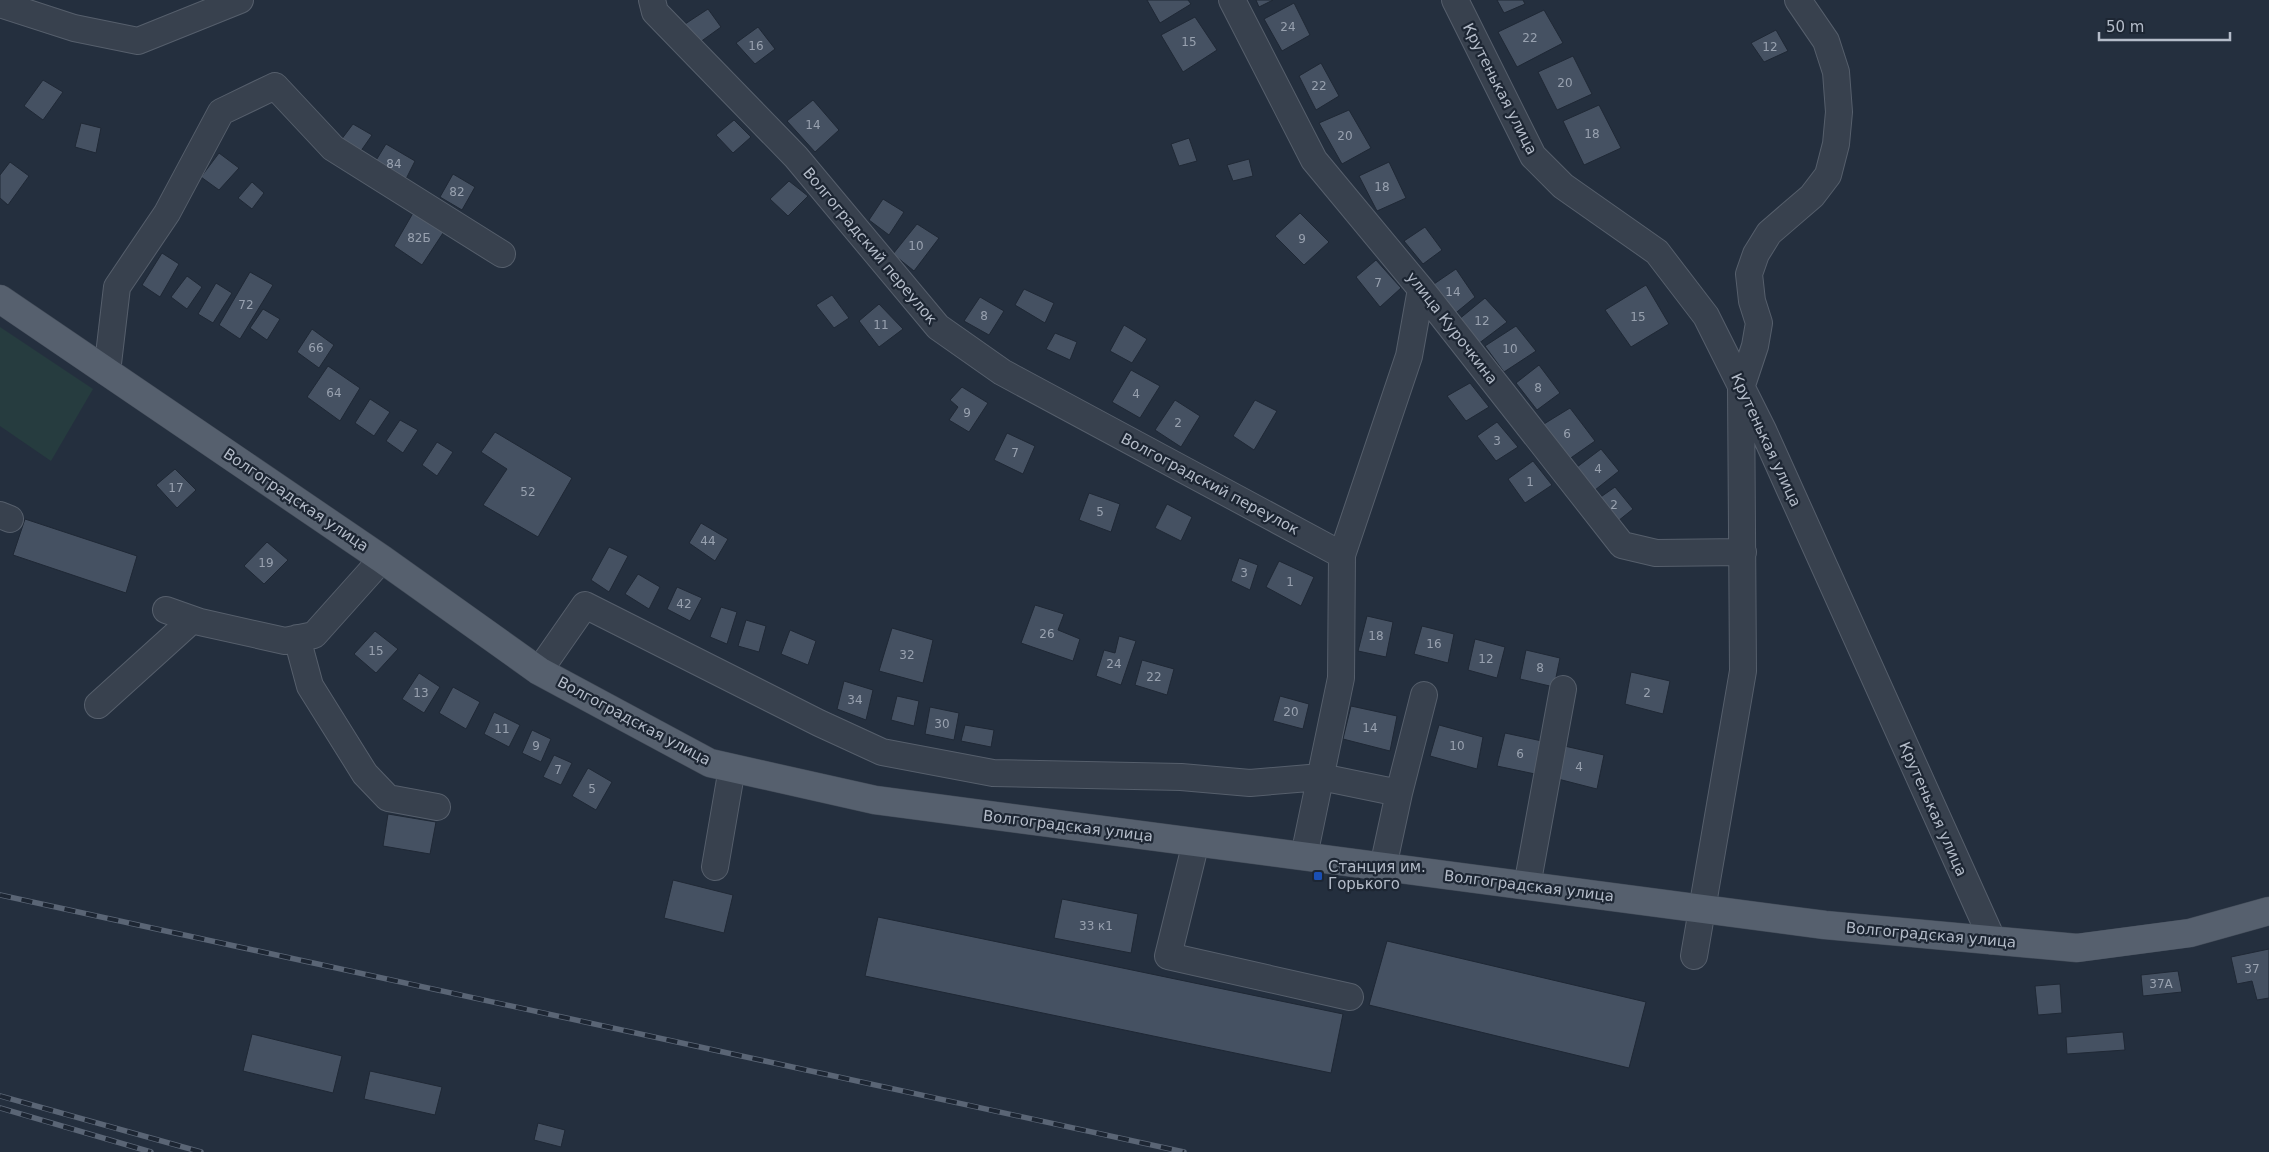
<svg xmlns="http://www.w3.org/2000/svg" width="2269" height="1152" font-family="'DejaVu Sans',sans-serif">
	<rect width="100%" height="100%" fill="#242f3e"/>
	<path fill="#263c3f" d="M0 327 93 389 51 461 0 426Z"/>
	<path fill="#455162" stroke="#1f2835" d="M1147 0H1188L1191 4 1160 23Z
		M1256 0H1273L1259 7Z
		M1497 0H1523L1525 4 1504 13Z
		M1294 3 1310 35 1282 51 1264 19Z
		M708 9 721 27 696 45 682 26Z
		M1544 10 1563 43 1517 67 1498 32Z
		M1195 17 1217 50 1183 72 1161 35Z
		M758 27 775 49 755 64 736 43Z
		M1776 30 1788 51 1764 62 1751 43Z
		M1573 56 1592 94 1557 110 1538 72Z
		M1321 63 1339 96 1316 110 1299 76Z
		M43 80 63 92 43 120 24 106Z
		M813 100 839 130 815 152 787 121Z
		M1599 105 1621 148 1584 165 1563 121Z
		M1349 110 1371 148 1342 164 1319 123Z
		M734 120 751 137 733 153 716 135Z
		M81 123 101 128 96 153 75 147Z
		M353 124 372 135 356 158 338 144Z
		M1189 138 1197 161 1179 166 1171 144Z
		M386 144 415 161 403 185 372 167Z
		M219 153 239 168 219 190 201 177Z
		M1249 159 1253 176 1233 181 1227 165Z
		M10 162 29 176 8 205 0 198V175Z
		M1389 162 1406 198 1377 211 1359 176Z
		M453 174 475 187 462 210 440 197Z
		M789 181 808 196 788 216 770 199Z
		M252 182 264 193 252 209 238 198Z
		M883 199 904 212 889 235 869 220Z
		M413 213 445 230 422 265 394 246Z
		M1300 213 1329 242 1304 265 1275 236Z
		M917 224 939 238 914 271 893 254Z
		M1425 227 1442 250 1423 264 1404 241Z
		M162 253 179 264 160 297 142 285Z
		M1376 260 1401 288 1380 307 1356 277Z
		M1456 269 1475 297 1452 316 1431 286Z
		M250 272 273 285 240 339 219 325Z
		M187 276 202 287 187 309 171 297Z
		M216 283 232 293 213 323 198 314Z
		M1646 285 1669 324 1631 347 1605 310Z
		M1024 289 1054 303 1045 323 1015 305Z
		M832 295 849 318 834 328 816 305Z
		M980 297 1004 311 989 335 964 321Z
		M1485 298 1507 322 1478 344 1458 320Z
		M879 304 903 329 879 347 859 321Z
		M263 309 280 319 267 340 250 328Z
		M1124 325 1147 339 1132 363 1110 351Z
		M1516 326 1536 351 1504 372 1485 346Z
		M312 329 334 345 319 368 297 352Z
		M1055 333 1077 342 1070 360 1046 349Z
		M1539 365 1560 393 1537 410 1516 383Z
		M328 366 360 388 340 421 307 397Z
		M1131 370 1160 386 1140 418 1112 402Z
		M1470 383 1489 407 1466 421 1447 396Z
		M962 387 988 403 969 432 949 420 958 407 950 400Z
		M370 399 390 412 374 436 355 423Z
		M1175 400 1200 416 1181 447 1155 430Z
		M1255 400 1277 411 1254 450 1233 436Z
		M1570 408 1595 441 1565 462 1539 427Z
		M400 420 418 430 403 453 386 441Z
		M1497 422 1518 447 1496 461 1477 436Z
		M495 432 572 478 538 537 483 505 507 469 481 452Z
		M1007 433 1035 446 1023 474 994 460Z
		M437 442 453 452 437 476 422 465Z
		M1601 449 1619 471 1595 490 1577 467Z
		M1533 461 1552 485 1525 503 1508 479Z
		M175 469 196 490 177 508 156 485Z
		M1615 487 1633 509 1613 525 1595 501Z
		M1089 493 1120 504 1111 532 1079 520Z
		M1167 504 1192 517 1181 541 1155 528Z
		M25 519 137 556 126 593 13 555Z
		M701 523 728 539 715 561 689 543Z
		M267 542 288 560 264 584 244 566Z
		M609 547 628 556 609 592 591 580Z
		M1239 558 1258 565 1250 590 1231 581Z
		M1279 561 1314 577 1301 606 1266 587Z
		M638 574 660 587 649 609 625 594Z
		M677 587 702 598 690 621 667 609Z
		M1035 605 1064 614 1058 630 1080 639 1073 661 1021 643Z
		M721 607 737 612 727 644 710 637Z
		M1367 616 1393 622 1386 657 1358 651Z
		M746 620 766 626 759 652 738 646Z
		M1422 626 1454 634 1448 663 1414 654Z
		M892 628 933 640 923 683 879 671Z
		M790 630 816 641 808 665 781 654Z
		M375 631 398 649 376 673 354 654Z
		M1119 636 1136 641 1121 685 1096 676 1104 650 1115 653Z
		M1475 639 1505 647 1497 678 1468 670Z
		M1526 650 1560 658 1554 687 1520 679Z
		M1142 660 1174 669 1167 695 1135 685Z
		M1631 672 1670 681 1663 714 1625 704Z
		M419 673 440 687 424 713 402 699Z
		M844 681 873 690 866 720 837 709Z
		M453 687 480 702 466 729 439 713Z
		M897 696 919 701 914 726 891 720Z
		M1280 696 1309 704 1303 729 1273 721Z
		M1351 706 1397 716 1390 751 1343 739Z
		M930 707 959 713 954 740 925 734Z
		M494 712 520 725 509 747 484 734Z
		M965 725 994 730 991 747 961 741Z
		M1439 725 1483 737 1477 769 1430 756Z
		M532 730 551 739 541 762 522 753Z
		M1505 733 1542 741 1535 774 1497 766Z
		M1560 745 1604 755 1597 789 1554 778Z
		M554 755 572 763 561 785 543 777Z
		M588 768 612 782 596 810 572 796Z
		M388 814 436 822 430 854 383 846Z
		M673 880 733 895 724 933 664 918Z
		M1062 899 1138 914 1131 953 1054 938Z
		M878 917 1343 1014 1331 1073 865 976Z
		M1387 941 1646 1002 1629 1068 1369 1005Z
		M2269 949V998L2257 1000 2252 981 2237 984 2231 957Z
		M2178 971 2182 992 2143 996 2141 975Z
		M2060 984 2062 1013 2038 1015 2035 986Z
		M2123 1032 2125 1050 2067 1054 2066 1037Z
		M252 1034 342 1056 333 1093 243 1071Z
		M370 1071 442 1087 435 1115 364 1099Z
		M538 1123 565 1130 561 1147 534 1140Z"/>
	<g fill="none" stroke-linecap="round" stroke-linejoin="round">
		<g stroke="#565f6c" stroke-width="28">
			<path id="minor" d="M652 0 655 12 796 157 938 327 1002 372 1342 555
				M1232 0 1314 160 1421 289 1622 545 1656 553 1743 552
				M1455 0 1533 156 1563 186 1657 252 1706 316 1763 430 1993 941
				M0 4 74 28 138 41 240 0
				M107 372 117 287 167 213 221 112 275 86 333 148 502 254
				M0 515 10 519
				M166 610 200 622 285 641 314 635 382 559
				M297 638 310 686 365 774 388 798 437 807
				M539 671 585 605 819 723 882 752 993 773 1181 777 1250 783 1321 777 1399 793
				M98 705 192 620
				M1196 842 1168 956 1350 997
				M1304 856 1341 678 1342 555 1409 356 1421 289
				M715 867 732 768
				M1383 867 1399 793 1424 695
				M1527 886 1563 689
				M1694 956 1743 671 1741 388 1755 346 1759 323 1752 301 1749 274 1756 254 1769 233 1812 196 1828 175 1836 144 1839 112 1836 72 1826 41 1798 0"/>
		</g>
		<g stroke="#414a57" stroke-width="29">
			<path id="major" d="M0 299 382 559 539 671 710 763 875 800 1825 925 2077 948 2190 933 2269 911"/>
		</g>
		<use href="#minor" stroke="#38414e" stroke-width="26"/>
		<use href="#major" stroke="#56606e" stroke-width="28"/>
		<g stroke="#5a6575" stroke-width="5.5">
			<path id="rail" d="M0 895 1184 1152
				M0 1096 201 1152
				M0 1108 151 1152"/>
		</g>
		<use href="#rail" stroke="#1d2633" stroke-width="4" stroke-dasharray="11" stroke-linecap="butt"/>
	</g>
	<rect fill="#1a4fb4" stroke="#1d2633" stroke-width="2" x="1313" y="871" width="10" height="10" rx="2.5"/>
	<g text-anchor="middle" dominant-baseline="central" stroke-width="4.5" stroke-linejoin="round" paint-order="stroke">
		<g font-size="12" fill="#98a1af">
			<text x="1288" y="27">24</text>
			<text x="1530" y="38">22</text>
			<text x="1189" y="42">15</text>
			<text x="756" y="46">16</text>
			<text x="1770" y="47">12</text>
			<text x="1565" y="83">20</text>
			<text x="1319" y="86">22</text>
			<text x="813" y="125">14</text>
			<text x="1592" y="134">18</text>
			<text x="1345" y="136">20</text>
			<text x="394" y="164">84</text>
			<text x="1382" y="187">18</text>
			<text x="457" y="192">82</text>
			<text x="419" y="238">82Б</text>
			<text x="1302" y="239">9</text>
			<text x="916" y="246">10</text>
			<text x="1378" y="283">7</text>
			<text x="1453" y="292">14</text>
			<text x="246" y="305">72</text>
			<text x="984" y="316">8</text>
			<text x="1638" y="317">15</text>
			<text x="1482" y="321">12</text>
			<text x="881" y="325">11</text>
			<text x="316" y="348">66</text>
			<text x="1510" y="349">10</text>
			<text x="1538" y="388">8</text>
			<text x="334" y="393">64</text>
			<text x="1136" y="394">4</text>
			<text x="967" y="413">9</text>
			<text x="1178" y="423">2</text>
			<text x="1567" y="434">6</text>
			<text x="1497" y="441">3</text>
			<text x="1015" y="453">7</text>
			<text x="1598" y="469">4</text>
			<text x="1530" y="482">1</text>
			<text x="176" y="488">17</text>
			<text x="528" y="492">52</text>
			<text x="1614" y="505">2</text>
			<text x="1100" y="512">5</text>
			<text x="708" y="541">44</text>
			<text x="266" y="563">19</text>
			<text x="1244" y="573">3</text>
			<text x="1290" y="582">1</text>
			<text x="684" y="604">42</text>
			<text x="1047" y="634">26</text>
			<text x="1376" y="636">18</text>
			<text x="1434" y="644">16</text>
			<text x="376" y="651">15</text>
			<text x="907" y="655">32</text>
			<text x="1486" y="659">12</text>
			<text x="1114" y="664">24</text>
			<text x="1540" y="668">8</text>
			<text x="1154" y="677">22</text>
			<text x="421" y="693">13</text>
			<text x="1647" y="693">2</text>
			<text x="855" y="700">34</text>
			<text x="1291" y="712">20</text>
			<text x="942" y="724">30</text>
			<text x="1370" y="728">14</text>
			<text x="502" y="729">11</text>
			<text x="536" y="746">9</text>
			<text x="1457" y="746">10</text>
			<text x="1520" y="754">6</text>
			<text x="1579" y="767">4</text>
			<text x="558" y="770">7</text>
			<text x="592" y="789">5</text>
			<text x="1096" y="926">33 к1</text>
			<text x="2252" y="969">37</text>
			<text x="2161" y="984">37А</text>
		</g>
		<g font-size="15" fill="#b4bcc9" stroke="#1d2633">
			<text transform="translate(1500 89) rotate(63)">Крутенькая улица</text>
			<text transform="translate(870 246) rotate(50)">Волгоградский переулок</text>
			<text transform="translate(1452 328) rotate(52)">улица Курочкина</text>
			<text transform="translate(1766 440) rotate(65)">Крутенькая улица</text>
			<text transform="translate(1210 484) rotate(28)">Волгоградский переулок</text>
			<text transform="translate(296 500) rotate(34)">Волгоградская улица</text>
			<text transform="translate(634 721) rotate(28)">Волгоградская улица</text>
			<text transform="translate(1933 809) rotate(66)">Крутенькая улица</text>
			<text transform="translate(1068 826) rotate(7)">Волгоградская улица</text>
			<text transform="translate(1529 886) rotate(7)">Волгоградская улица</text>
			<text transform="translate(1931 935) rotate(5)">Волгоградская улица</text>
		</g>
		<g font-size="15" fill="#b4bcc9" stroke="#1d2633" text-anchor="start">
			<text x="1328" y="867">Станция им.<tspan x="1328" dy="17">Горького</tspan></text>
		</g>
	</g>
	<path d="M2099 32v8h131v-8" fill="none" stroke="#b4bcc9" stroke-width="2.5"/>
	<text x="2106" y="32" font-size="15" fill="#b4bcc9" stroke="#1d2633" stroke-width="4" paint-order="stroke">50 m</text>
</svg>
